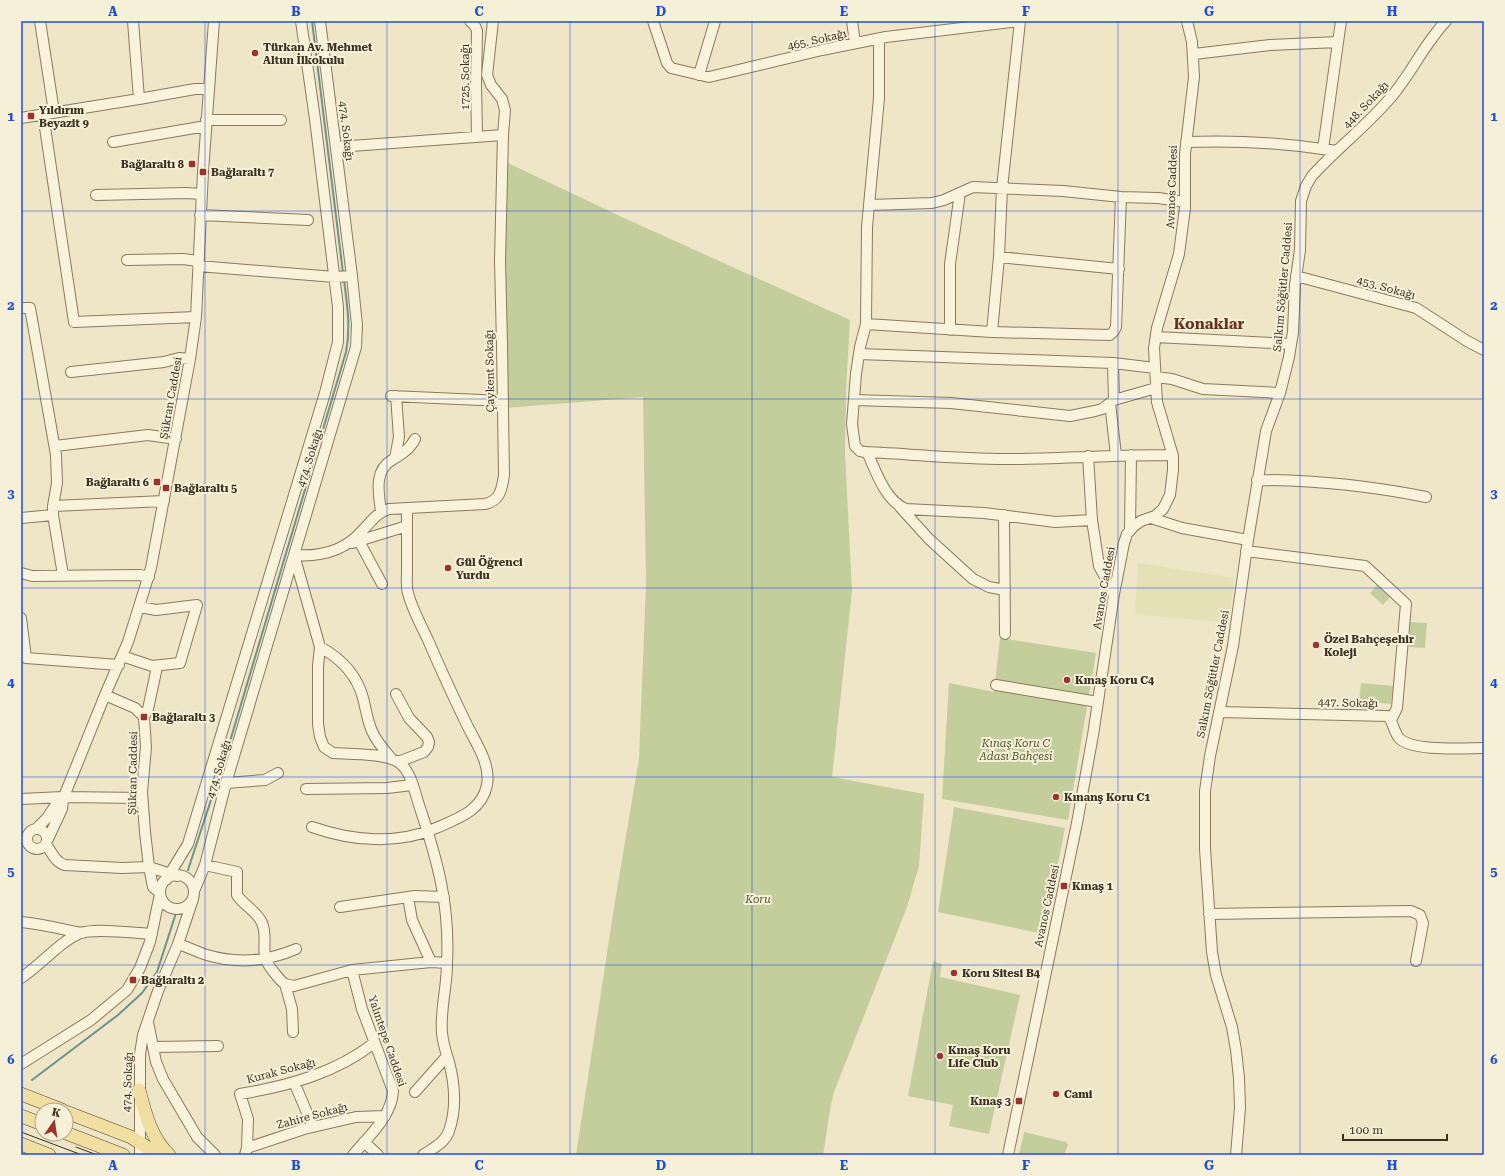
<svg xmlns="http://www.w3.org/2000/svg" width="1505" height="1176" font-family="'Roboto Serif',serif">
	<rect width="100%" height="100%" fill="#efe6c8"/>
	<path fill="#e5e0b5" d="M1138 563 1234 578 1229 623 1135 614Z"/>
	<path fill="#c4cd9c" d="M506 162 624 218 850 320 846 391 845 452 852 591 832 777 924 794 919 866 907 907 834 1092 831 1104 823 1155H576L615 901 639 759 646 584 643 397 505 408 504 320Z
		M1378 584 1391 596 1383 605 1370 593Z
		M1410 622 1427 623 1425 648 1409 647Z
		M1000 638 1096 653 1068 820 942 799 949 683 994 692Z
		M1361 683 1393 686 1391 704 1359 701Z
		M954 807 1065 828 1044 934 938 912Z
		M933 961 942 964 940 977 1020 995 989 1134 949 1126 953 1105 908 1096Z
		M1024 1132 1066 1142 1068 1145 1064 1155H1019Z"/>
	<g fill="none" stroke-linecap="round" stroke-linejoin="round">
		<path stroke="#6f928c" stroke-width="2" d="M312 21 343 273
			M188 870 228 748 346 352C351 327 347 304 344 280
			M32 1080 118 1015 142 993 157 972 176 913"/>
		<g stroke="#8b795d" stroke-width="12">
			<path id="minor" d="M40 21 54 112
				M133 21 139 99
				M470 21 475 26 477 31 476 83 477 136
				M493 21 487 75 491 85 502 99 505 110 503 135
				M653 21 667 63 671 68 709 77 822 50 886 37 1020 21
				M852 21 855 43
				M879 39V98L867 227 866 324 860 347 856 374 852 424 855 446 860 451 865 452C915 454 965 460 1014 459 1067 458 1120 455 1172 455
				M1194 54 1270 45 1338 42
				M699 75 715 21
				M43 114 74 322 196 317
				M21 118 139 99 195 89H208
				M206 120H281
				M113 142 206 126
				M1186 142C1237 140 1287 143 1337 151
				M337 147 503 135 500 261 502 344 504 475C502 489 500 501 485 504L389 509C376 513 371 522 361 532 343 552 320 557 294 555L320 647 318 666V724L320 737 324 747 333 753C350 754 389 753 401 764 412 774 415 794 420 808 438 862 450 906 447 964 447 987 440 1010 442 1033 443 1043 446 1053 449 1062 455 1085 457 1108 449 1131 445 1143 433 1148 423 1155
				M1323 149 1341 21
				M96 195 186 193 201 194
				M869 205 932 203 944 200 973 187 1063 191 1121 197 1158 198 1185 202
				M200 215 308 220
				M999 257 1119 269
				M127 260 183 259 198 261
				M198 266 335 277 352 276
				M1296 276 1416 308 1467 341 1484 350
				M21 308H30L56 455 57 483 53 506V515L21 518
				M866 324 992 332 1110 335 1114 331 1116 327 1121 197
				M950 330V264L960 193
				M992 332 999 257 1002 188 1020 21
				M1156 337 1291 344
				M859 354 1113 363 1155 368
				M1113 363 1114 400
				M71 372 164 362 179 358 190 359
				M1156 377 1172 379 1203 389 1280 393
				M391 396 503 401
				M854 400 951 403 1070 416 1095 411 1102 409 1114 400 1156 388
				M1110 403 1116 455
				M55 446 148 435 176 439
				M867 452C876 471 885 501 906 509L984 513 1055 522 1092 520
				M1088 456 1092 520 1099 566 1114 594
				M395 458 399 437 396 396
				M1257 480C1314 480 1370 486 1426 497
				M53 506 164 501
				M900 507 929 539 973 579 989 587 1005 590
				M381 512C379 494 373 471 392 460 402 454 410 449 415 439
				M53 515 63 575
				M1004 515 1005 634
				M1151 518 1182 528 1248 540
				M1130 530 1131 455
				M359 541 382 584
				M352 543 407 526V508
				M1246 551 1365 566 1406 604 1397 708 1391 720
				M21 573 32 576 140 575 149 577
				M21 618 26 658 119 665
				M320 647C340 658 357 675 363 698 366 709 367 720 372 731 376 741 384 750 391 758
				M122 656 152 666 180 663 197 605 156 610 140 607
				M996 685 1098 702
				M396 694 409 718 427 737 429 742 428 747 424 752 398 762
				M1219 712 1388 716C1393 722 1394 732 1399 738 1412 752 1465 748 1484 748
				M144 717 148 709 157 667
				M226 783 265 780 278 773
				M306 789 387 788 412 785
				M21 799 63 797 142 798
				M312 827C352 841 397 845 436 828 457 819 482 811 487 785 491 763 475 742 466 723 453 696 440 668 428 640 421 625 412 609 408 593 406 586 407 578 407 572 407 556 407 541 407 526
				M27 839a10 10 0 1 1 20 0a10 10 0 1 1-20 0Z
				M36 829 47 818 55 806 63 799
				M48 839 62 809 63 799 105 695
				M46 844C52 853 55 862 65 865L122 868 149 867 177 876
				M205 865 237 872V895C244 906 257 911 262 923 267 934 263 946 265 957 265 962 280 981 285 984L294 986 352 970 431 962 447 963
				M160 892a17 17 0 1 1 34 0a17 17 0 1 1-34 0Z
				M166 880 188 844 325 393 338 342V307L315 119 301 21
				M194 891 205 865 226 783 356 347 357 325 352 276 320 21
				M160 893 153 887 149 867 145 832 142 792 146 747 144 717 135 708 105 695 128 642 151 568 190 359 196 317 203 172 214 21
				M408 897 412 920 431 962
				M340 907 415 896 444 897
				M1209 914 1411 911 1420 915 1423 923 1416 961
				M21 922C42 924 61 929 82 933
				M178 944C188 947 197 952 207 955 237 964 268 961 296 949
				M352 970 362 1009 393 1091C392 1116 368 1137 353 1155
				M21 978C40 966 61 940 81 933 95 928 135 933 152 934
				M285 984 292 1009 293 1032
				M148 1022 156 1062 163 1079 197 1137 215 1155
				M153 1047 218 1046
				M21 1064 91 1020 127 990 140 968 150 942 160 894
				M294 1082 313 1127
				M415 1092 447 1056
				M364 1142 378 1155
				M247 1148 304 1129 356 1117 385 1116
				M140 1155V1054L143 1035 158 991 178 944 193 899
				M245 1155 247 1148 248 1119 240 1094C288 1086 336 1073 374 1043
				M1008 1155 1077 823 1093 735 1114 594 1124 543 1127 534 1134 526 1141 521 1155 516 1163 509 1170 495 1173 470V456L1157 402 1154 348 1157 328 1179 254 1185 208V154L1194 77 1192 42 1187 21
				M1236 1155 1240 1108 1239 1078 1236 1050 1232 1027 1216 975 1212 952 1205 849V791L1210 756 1233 646 1248 540 1266 431 1280 393 1289 357 1293 332 1295 285 1300 250 1301 201 1306 186 1312 176C1337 148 1368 125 1392 96 1412 72 1425 43 1446 21"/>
		</g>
		<g stroke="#594731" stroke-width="14">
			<path id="major" d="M139 1090C145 1113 151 1138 169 1155
				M21 1094 62 1110
				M66 1112 131 1137 159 1155
				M21 1116 42 1124
				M66 1133 123 1155
				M21 1144 49 1155"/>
		</g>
		<use href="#minor" stroke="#f9f3dc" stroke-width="10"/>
		<use href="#major" stroke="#f1dea1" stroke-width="13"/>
		<path stroke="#3c3020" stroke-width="1" d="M21 1132 82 1155
			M76 1147 97 1155"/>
	</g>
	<path fill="none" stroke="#1d4ed8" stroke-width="1" stroke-opacity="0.55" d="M205 21V1155M387 21V1155M570 21V1155M752 21V1155M935 21V1155M1118 21V1155M1300 21V1155M21 211H1484M21 399H1484M21 588H1484M21 777H1484M21 965H1484"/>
	<g fill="#9a342d" stroke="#f6f0d8" stroke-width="1.5">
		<circle cx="255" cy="53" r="4"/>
		<rect x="27" y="112" width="8" height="8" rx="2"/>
		<rect x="188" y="160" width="8" height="8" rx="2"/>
		<rect x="199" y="168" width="8" height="8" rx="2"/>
		<rect x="153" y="478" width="8" height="8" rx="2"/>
		<rect x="162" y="484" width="8" height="8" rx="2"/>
		<circle cx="448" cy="568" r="4"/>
		<circle cx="1316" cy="645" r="4"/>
		<circle cx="1067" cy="680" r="4"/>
		<rect x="140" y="713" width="8" height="8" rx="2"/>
		<circle cx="1056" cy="797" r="4"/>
		<rect x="1060" y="882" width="8" height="8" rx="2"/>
		<circle cx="954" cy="973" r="4"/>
		<rect x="129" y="976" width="8" height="8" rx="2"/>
		<circle cx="940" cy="1056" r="4"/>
		<circle cx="1056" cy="1094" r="4"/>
		<rect x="1015" y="1097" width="8" height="8" rx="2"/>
	</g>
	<g text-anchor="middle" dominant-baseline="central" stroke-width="4" stroke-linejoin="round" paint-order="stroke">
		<g font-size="11" fill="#3c3020" stroke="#f6f0d8">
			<text transform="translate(817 40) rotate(-13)">465. Sokağı</text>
			<text transform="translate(465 77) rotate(-90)">1725. Sokağı</text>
			<text transform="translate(1366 105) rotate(-47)">448. Sokağı</text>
			<text transform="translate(346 131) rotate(83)">474. Sokağı</text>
			<text transform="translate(1172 187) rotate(-88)">Avanos Caddesi</text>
			<text transform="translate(1283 287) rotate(-85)">Salkım Söğütler Caddesi</text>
			<text transform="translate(1386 288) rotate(15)">453. Sokağı</text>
			<text transform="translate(490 371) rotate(-91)">Çaykent Sokağı</text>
			<text transform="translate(171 398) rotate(-80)">Şükran Caddesi</text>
			<text transform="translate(310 458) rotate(-73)">474. Sokağı</text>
			<text transform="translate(1104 588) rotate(-80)">Avanos Caddesi</text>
			<text transform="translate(1213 674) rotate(-79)">Salkım Söğütler Caddesi</text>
			<text transform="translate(1348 703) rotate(1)">447. Sokağı</text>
			<text transform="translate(219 769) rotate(-74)">474. Sokağı</text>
			<text transform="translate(133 773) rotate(-89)">Şükran Caddesi</text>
			<text transform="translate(1047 906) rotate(-78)">Avanos Caddesi</text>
			<text transform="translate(387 1041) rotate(71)">Yalıntepe Caddesi</text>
			<text transform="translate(281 1071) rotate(-15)">Kurak Sokağı</text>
			<text transform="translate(128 1082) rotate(-88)">474. Sokağı</text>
			<text transform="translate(312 1116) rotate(-15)">Zahire Sokağı</text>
		</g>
		<g font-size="11" font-weight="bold" fill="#3c3020" stroke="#f6f0d8" text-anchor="start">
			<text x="263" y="47">Türkan Av. Mehmet<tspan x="263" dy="13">Altun İlkokulu</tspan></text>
			<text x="39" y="110">Yıldırım<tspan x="39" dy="13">Beyazit 9</tspan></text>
			<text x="184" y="164" text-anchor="end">Bağlaraltı 8</text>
			<text x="211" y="172">Bağlaraltı 7</text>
			<text x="149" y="482" text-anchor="end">Bağlaraltı 6</text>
			<text x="174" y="488">Bağlaraltı 5</text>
			<text x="456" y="562">Gül Öğrenci<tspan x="456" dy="13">Yurdu</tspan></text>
			<text x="1324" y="639">Özel Bahçeşehir<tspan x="1324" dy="13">Koleji</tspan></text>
			<text x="1075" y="680">Kınaş Koru C4</text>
			<text x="152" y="717">Bağlaraltı 3</text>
			<text x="1064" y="797">Kınanş Koru C1</text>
			<text x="1072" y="886">Kınaş 1</text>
			<text x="962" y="973">Koru Sitesi B4</text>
			<text x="141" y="980">Bağlaraltı 2</text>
			<text x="948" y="1050">Kınaş Koru<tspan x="948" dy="13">Life Club</tspan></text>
			<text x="1064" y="1094">Cami</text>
			<text x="1011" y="1101" text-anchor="end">Kınaş 3</text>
		</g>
		<g font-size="11" font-style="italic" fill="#485827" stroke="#f6f0d8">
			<text x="1016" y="743">Kınaş Koru C<tspan x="1016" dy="13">Adası Bahçesi</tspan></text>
			<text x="758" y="899">Koru</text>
		</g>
		<g font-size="15" font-weight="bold" fill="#683420" stroke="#f6f0d8">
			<text x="1209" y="324">Konaklar</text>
		</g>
	</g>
	<rect width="1505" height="1176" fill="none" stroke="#f6f0d8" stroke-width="44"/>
	<g transform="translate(54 1122) rotate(13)"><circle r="19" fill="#f6f0d8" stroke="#aca38e"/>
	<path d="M0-3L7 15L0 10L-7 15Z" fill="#9a342d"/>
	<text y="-6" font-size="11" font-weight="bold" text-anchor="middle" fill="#3c3020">K</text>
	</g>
	<path d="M1343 1134v6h104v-6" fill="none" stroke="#3c3020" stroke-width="2"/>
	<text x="1349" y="1134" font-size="12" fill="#3c3020" stroke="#f6f0d8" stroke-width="3" paint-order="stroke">100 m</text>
	<rect x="22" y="22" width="1461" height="1132" fill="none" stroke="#1d4ed8" stroke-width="1.5"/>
	<g font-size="13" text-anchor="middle" font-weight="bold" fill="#1d4ed8">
		<text x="113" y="16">A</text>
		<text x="296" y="16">B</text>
		<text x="479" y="16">C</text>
		<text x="661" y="16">D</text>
		<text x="844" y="16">E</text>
		<text x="1026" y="16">F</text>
		<text x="1209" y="16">G</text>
		<text x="1392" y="16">H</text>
		<text x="11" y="121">1</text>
		<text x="1494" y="121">1</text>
		<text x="11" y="310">2</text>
		<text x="1494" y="310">2</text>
		<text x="11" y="498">3</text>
		<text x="1494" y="498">3</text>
		<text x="11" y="687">4</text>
		<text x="1494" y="687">4</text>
		<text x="11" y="876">5</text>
		<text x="1494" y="876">5</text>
		<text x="11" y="1064">6</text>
		<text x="1494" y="1064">6</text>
		<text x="113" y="1170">A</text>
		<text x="296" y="1170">B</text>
		<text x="479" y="1170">C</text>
		<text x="661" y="1170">D</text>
		<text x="844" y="1170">E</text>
		<text x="1026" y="1170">F</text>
		<text x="1209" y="1170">G</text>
		<text x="1392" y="1170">H</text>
	</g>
</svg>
